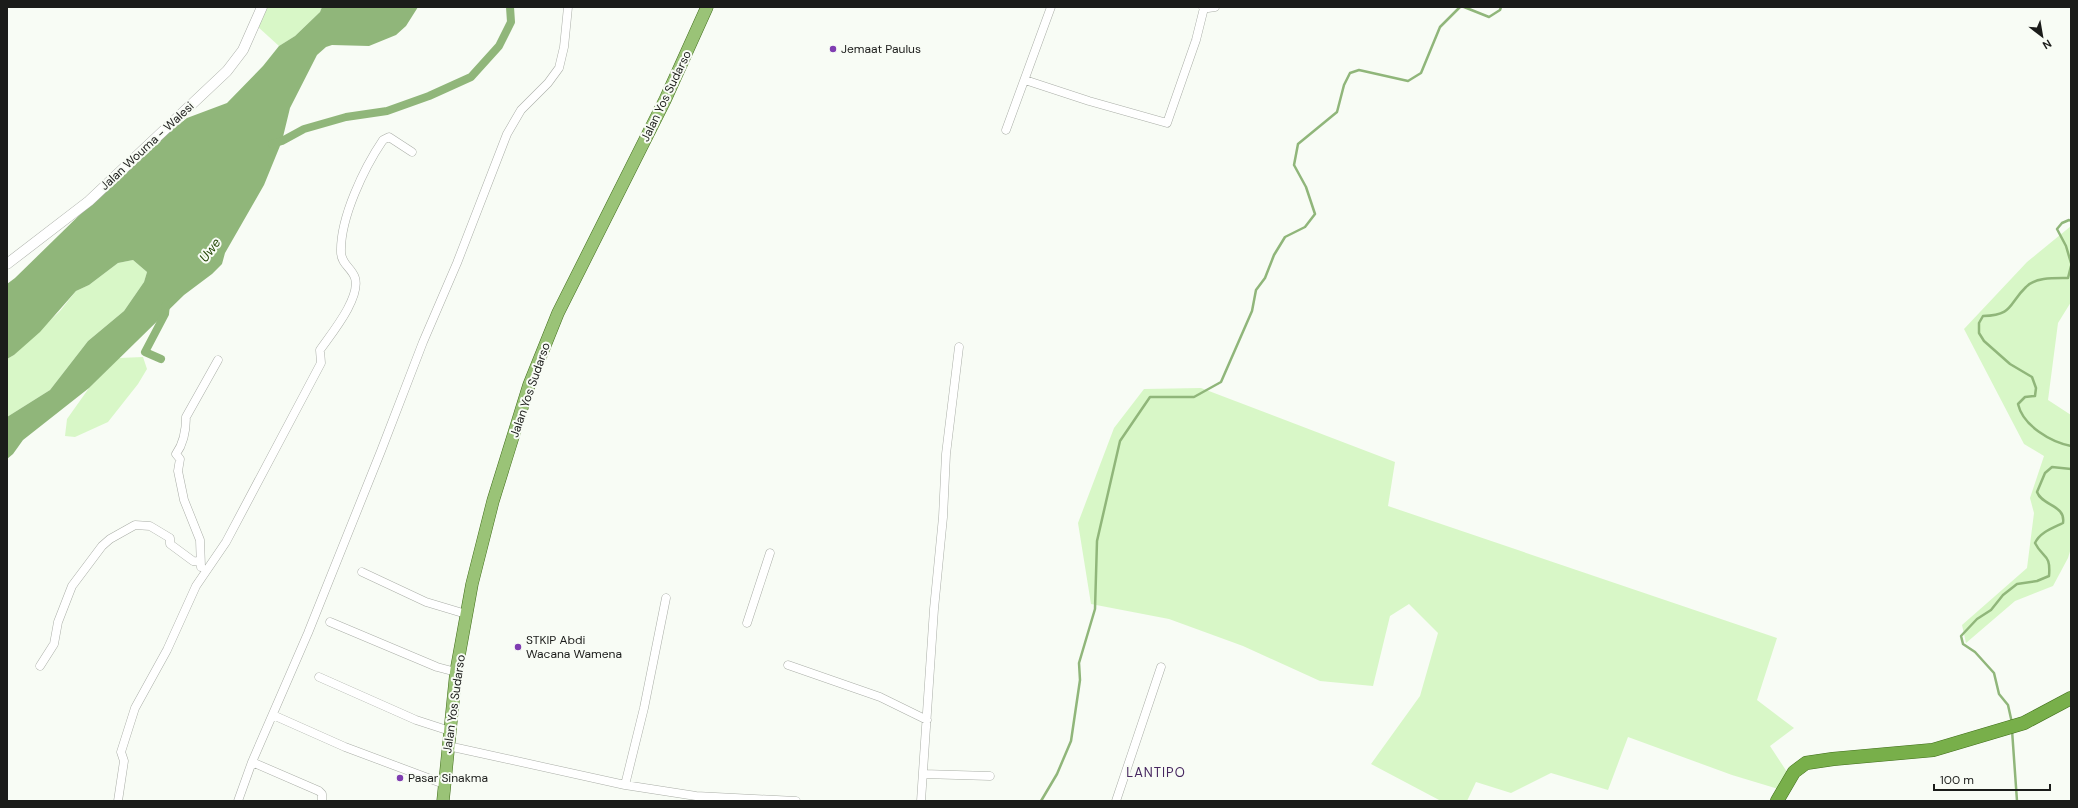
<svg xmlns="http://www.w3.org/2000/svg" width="2078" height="808" font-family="'DM Sans',sans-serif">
	<rect width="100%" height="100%" fill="#f8fcf5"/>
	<path fill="#d8f7c7" d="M263 7H322L320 12 295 36 279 46 257 26Z
		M2071 226V302L2058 323 2048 400 2071 415V548L2068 558 2053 586 2015 601 1966 643 1962 625 2027 568 2034 513 2030 498 2044 456 2024 444 1964 329 2027 262Z
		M133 260 147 272 144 282 124 311 88 341 50 390 7 417V359L14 355 60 311 76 291 89 285 118 263Z
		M143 357 147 369 138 384 108 422 75 437 65 436 67 419 89 388 119 358Z
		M1201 388 1395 462 1388 506 1777 638 1757 700 1794 728 1770 746 1789 775 1782 790 1732 775 1628 737 1608 790 1551 773 1511 793 1476 782 1467 801H1441L1371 764 1420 696 1438 633 1409 604 1390 616 1373 686 1320 681 1243 646 1169 619 1091 604 1078 523 1114 428 1144 389Z"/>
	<path fill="#90b67a" d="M322 7H418L406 26 396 35 369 46 332 45 326 47 317 55 290 108 282 141 264 185 225 253 222 264 212 274 184 295 89 388 23 440 13 454 7 459V417L50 390 88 341 124 311 144 282 147 272 133 260 118 263 89 285 76 291 40 332 14 355 7 359V284L15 278 143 153 187 118 227 103 263 66 279 46 295 36 320 12Z"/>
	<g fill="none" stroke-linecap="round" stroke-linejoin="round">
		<path stroke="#90b67a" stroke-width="2.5" d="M1464 7 1489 17 1500 10 1501 7
			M2071 221 2069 220 2062 223 2057 229 2066 246 2071 263
			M2071 266 2068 278C2055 278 2035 277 2026 287 2008 304 2014 315 1983 316L1979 323V333L1984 341 2010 364 2032 377 2036 388 2035 396 2025 397 2018 404C2023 426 2051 442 2071 446
			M2012 723 2008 705 1999 694 1994 673 1975 652 1963 644 1961 636 1977 619 1991 610 2003 595 2017 584 2037 581 2049 576C2051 553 2043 559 2035 543 2040 532 2053 528 2063 523 2066 505 2042 506 2037 492L2045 473 2052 467 2071 469
			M2012 730 2017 801
			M1041 801 1057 774 1071 741 1080 680 1079 663 1095 609 1097 541 1120 441 1150 397H1194L1221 382 1252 311 1256 290 1265 278 1274 255 1285 237 1305 227 1315 214 1306 187 1294 165 1298 144 1337 112 1344 85 1350 73 1359 70 1408 81 1421 73 1440 27 1460 7"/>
		<path stroke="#90b67a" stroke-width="8" d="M272 144 282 141 304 129 346 117 387 111 429 96 471 77 499 46 511 22 510 7
			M161 359 145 352 165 314 166 304"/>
		<g stroke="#aaaea7" stroke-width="9">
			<path id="minor" d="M1203 7 1208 8 1215 7
				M1025 80 1089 101 1167 123 1196 40 1204 8
				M1006 130 1051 7
				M201 567 200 540 184 500 178 471 180 459 176 454C184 443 186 430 186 417L218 360
				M362 572 426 602 466 614
				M330 622 437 667 456 672
				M747 623 770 553
				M788 665 880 697 927 720
				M40 666 54 644 58 622 72 586 102 546 110 539 135 525 150 526 170 538V544L193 561 200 562
				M319 677 416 720 450 731
				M273 715 345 747 444 784
				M448 746 625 785 696 796 796 801
				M252 762 319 791 322 794V801
				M923 774 990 776
				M625 785 644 708 666 598
				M118 801 124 761 121 752 135 708 167 650 196 586 226 542 321 363 320 350C331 334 361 298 355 278 352 268 341 264 341 252 340 218 364 168 383 140L389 137 412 152
				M238 801 252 762 308 633 381 451 423 342 457 263 507 134 521 110 548 83 559 68 564 47 568 7
				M921 801 934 609 943 517 946 454 959 347
				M1116 801 1161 667"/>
		</g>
		<g stroke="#aaaea7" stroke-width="11">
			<path id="tertiary" d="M7 264 89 201 227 71 243 50 262 7"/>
		</g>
		<g stroke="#426f1c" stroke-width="13">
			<path id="primary" d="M443 801 456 672 472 584 493 501 529 385 558 313 665 100 707 7"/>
		</g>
		<g stroke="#426f1c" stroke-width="14">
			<path id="trunk" d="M1777 801 1794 772 1806 763 1833 759 1933 750 2024 723 2071 698"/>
		</g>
		<use href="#minor" stroke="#fff" stroke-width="8"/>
		<use href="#tertiary" stroke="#fff" stroke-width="10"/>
		<use href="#primary" stroke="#9ac377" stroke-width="12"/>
		<use href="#trunk" stroke="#78af4a" stroke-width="13"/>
	</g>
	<g fill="#7f3db1" stroke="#f8fcf5" stroke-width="1.5">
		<circle cx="833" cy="49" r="4"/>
		<circle cx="518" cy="647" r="4"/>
		<circle cx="400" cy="778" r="4"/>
	</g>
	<g text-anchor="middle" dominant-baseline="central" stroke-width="4" stroke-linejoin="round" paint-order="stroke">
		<g font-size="12" fill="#1b1c1a" stroke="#f8fcf5" text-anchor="start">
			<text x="841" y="49">Jemaat Paulus</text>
			<text x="526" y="640">STKIP Abdi<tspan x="526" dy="14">Wacana Wamena</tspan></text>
			<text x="408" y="778">Pasar Sinakma</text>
		</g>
		<g font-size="12" fill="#1b1c1a" stroke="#f8fcf5">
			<text transform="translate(666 96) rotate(-64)">Jalan Yos Sudarso</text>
			<text transform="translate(147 146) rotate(-43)">Jalan Wouma - Walesi</text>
			<text transform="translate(530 390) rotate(-71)">Jalan Yos Sudarso</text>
			<text transform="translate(454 704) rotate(-82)">Jalan Yos Sudarso</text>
		</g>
		<g font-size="13" font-style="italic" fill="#244706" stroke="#f8fcf5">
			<text transform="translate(210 250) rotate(-53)">Uwe</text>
		</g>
		<g font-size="13" letter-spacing="1" fill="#472760" stroke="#f8fcf5">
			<text x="1156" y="772">LANTIPO</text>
		</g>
	</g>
	<rect width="2078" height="808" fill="none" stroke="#1b1c1a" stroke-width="16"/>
	<g transform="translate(2042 36) rotate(149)" stroke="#f8fcf5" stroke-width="3" paint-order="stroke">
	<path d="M0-3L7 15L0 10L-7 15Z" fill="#1b1c1a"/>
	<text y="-6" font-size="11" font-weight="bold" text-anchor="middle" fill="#1b1c1a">N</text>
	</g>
	<path d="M1934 784v6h116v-6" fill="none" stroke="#1b1c1a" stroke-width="2"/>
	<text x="1940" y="784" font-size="12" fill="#1b1c1a" stroke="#f8fcf5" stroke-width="3" paint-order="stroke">100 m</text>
</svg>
